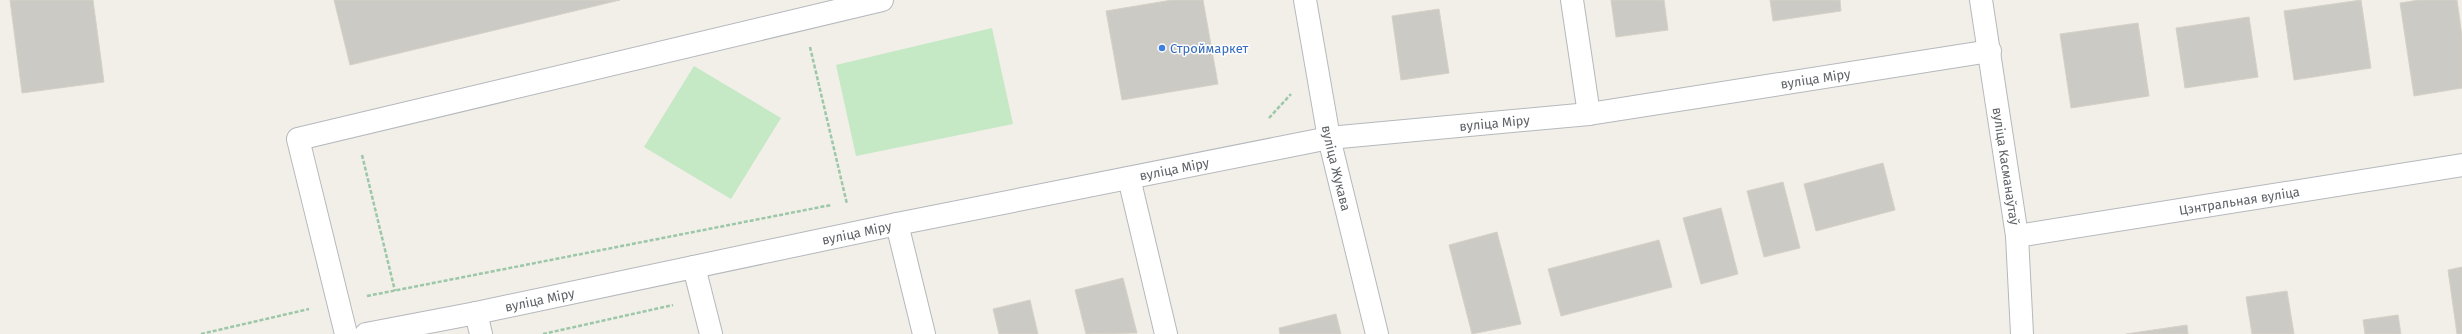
<svg xmlns="http://www.w3.org/2000/svg" width="2462" height="334" font-family="'Fira Sans',sans-serif">
	<rect width="100%" height="100%" fill="#f1efe8"/>
	<path fill="#c5e8c5" d="M992 28 1013 124 856 156 836 65Z
		M694 66 781 118 731 199 644 147Z"/>
	<path fill="#cccac5" stroke="#d6d1c6" d="M10 0H93L104 82 22 93Z
		M334 0H620L350 65Z
		M1172 0H1203L1218 84 1122 100 1106 11Z
		M1611 0H1664L1668 30 1616 37Z
		M1770 0H1840L1841 11 1773 21Z
		M2361 0 2371 68 2294 80 2284 11Z
		M2419 0H2457L2462 36V88L2414 96 2400 3Z
		M1439 9 1449 73 1401 80 1392 16Z
		M2249 17 2258 77 2185 88 2176 28Z
		M2138 23 2149 96 2071 108 2060 34Z
		M1883 163 1895 210 1816 231 1804 184Z
		M1783 182 1800 248 1764 257 1747 191Z
		M1721 208 1738 274 1701 284 1683 218Z
		M1497 232 1521 324 1472 334 1449 245Z
		M1659 240 1672 287 1561 316 1548 269Z
		M2462 267V334H2457L2448 270Z
		M1123 278 1137 333 1086 334 1075 290Z
		M2287 291 2294 334H2252L2246 297Z
		M1030 300 1038 334H999L993 309Z
		M1336 314 1341 334H1280L1279 328Z
		M2398 315 2401 334H2365L2363 320Z
		M2187 325 2188 334H2126Z"/>
	<g fill="none" stroke-linecap="round" stroke-linejoin="round">
		<g stroke="#b5b8bc" stroke-width="24">
			<g id="minor">
				<path id="s1" d="M1305 0 1329 138 1377 334"/>
				<path d="M1572 0 1589 114"/>
				<path id="s2" d="M1981 0 2017 236 2022 334"/>
				<path d="M1129 178 1166 334"/>
				<path d="M897 224 924 334"/>
				<path id="s3" d="M2017 236 2462 165"/>
				<path d="M694 267 711 334"/>
				<path d="M476 313 481 334"/>
				<path d="M346 334 298 139 882 0"/>
				<path id="s4" d="M366 334 476 313 897 224 1329 138 1589 114 1990 51"/>
			</g>
		</g>
		<path stroke="#9cc7a9" stroke-width="2.5" stroke-dasharray="4 2" stroke-linecap="butt" d="M810 47 847 204
			M1269 118 1291 94
			M362 155 395 291
			M367 296 831 205
			M201 334 309 309
			M543 334 673 305"/>
		<use href="#minor" stroke="#fff" stroke-width="22"/>
	</g>
	<circle fill="#3f7fe0" stroke="#fff" stroke-width="1.5" cx="1162" cy="48" r="4"/>
	<g text-anchor="middle" dominant-baseline="central" stroke-width="3" stroke-linejoin="round" paint-order="stroke">
		<g font-size="13" fill="#366cbe" stroke="#fff" text-anchor="start">
			<text x="1170" y="48">Строймаркет</text>
		</g>
		<g font-size="13" fill="#5f6368" stroke="#fff">
			<text stroke="none"><textPath href="#s4" startOffset="1473">вуліца Міру</textPath></text>
			<text stroke="none"><textPath href="#s4" startOffset="1149">вуліца Міру</textPath></text>
			<text stroke="none"><textPath href="#s2" startOffset="168">вуліца Касманаўтаў</textPath></text>
			<text stroke="none"><textPath href="#s1" startOffset="171">вуліца Жукава</textPath></text>
			<text stroke="none"><textPath href="#s4" startOffset="825">вуліца Міру</textPath></text>
			<text stroke="none"><textPath href="#s3" startOffset="225">Цэнтральная вуліца</textPath></text>
			<text stroke="none"><textPath href="#s4" startOffset="501">вуліца Міру</textPath></text>
			<text stroke="none"><textPath href="#s4" startOffset="177">вуліца Міру</textPath></text>
		</g>
	</g>
</svg>
